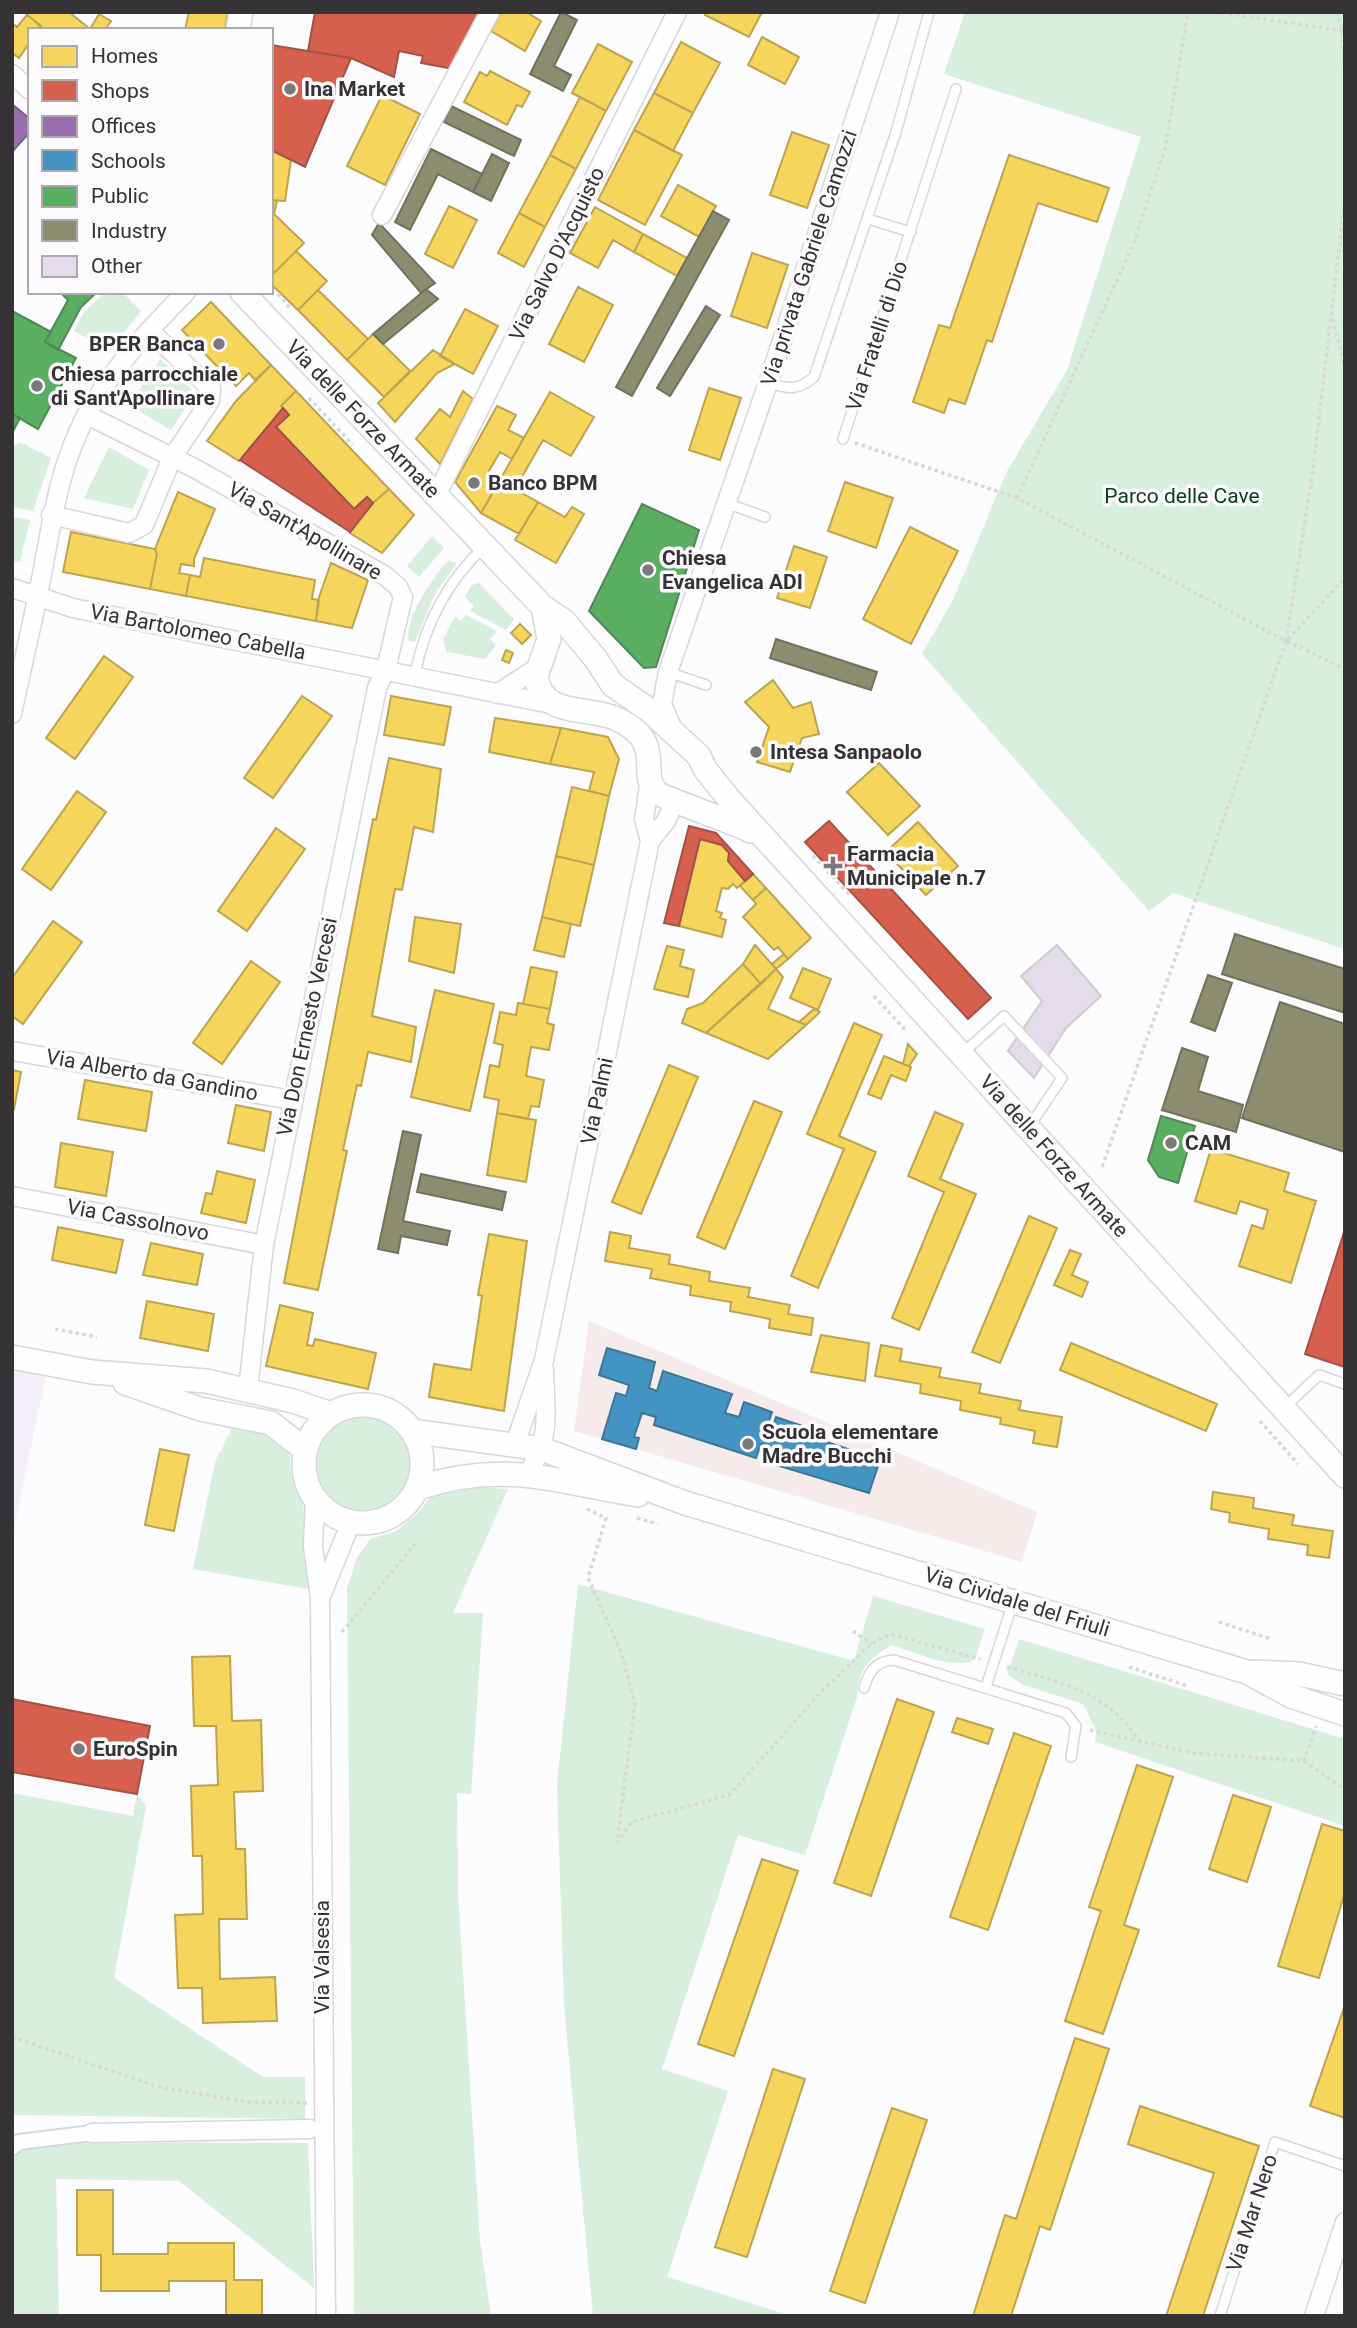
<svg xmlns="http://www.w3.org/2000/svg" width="1357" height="2328" font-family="Roboto,sans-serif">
	<rect width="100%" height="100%" fill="#fcfbfd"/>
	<path fill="#f5eff9" d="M12 1358 48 1365 12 1539Z"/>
	<path fill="#f5ebeb" d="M589 1321 1037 1512 1022 1562 574 1431Z"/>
	<path fill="#d9efde" d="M965 12H1345V949L1173 893 1149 911 922 654 954 598 1006 473 1067 370 1141 137 944 74Z
		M105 292H122L141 311 110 351 74 331 83 313Z
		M160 359 195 393 171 430 129 405Z
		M20 442 51 458 33 511 12 507V447Z
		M109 447 149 470 133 509 84 498Z
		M12 517 30 520 20 562 12 561Z
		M432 536 444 548 419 577 407 566Z
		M448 560 457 563 435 594 415 642 409 641C403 619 434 577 448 560Z
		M478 582 514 619 506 630 470 611 474 606 465 597 471 586Z
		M466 615 497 631 490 639 496 645 485 659 447 652 443 639 455 616 461 621Z
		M313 1465a50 50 0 1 1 100 0a50 50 0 1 1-100 0Z
		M233 1426 274 1435 289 1449 291 1473 303 1504 308 1589 193 1569 215 1462Z
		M456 1486 508 1489 453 1613H483L471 1794 457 1793 458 1894 480 2241 491 2316H354L347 1588 357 1558 370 1539 396 1531 415 1516 432 1495Z
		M578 1584 854 1661 873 1596 985 1629 975 1659C955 1672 914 1651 891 1645 867 1661 859 1668 857 1697L805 1855 738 1835 662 2069 728 2091 667 2277 792 2316H593L564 2005 557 1785Z
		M1019 1639 1345 1739V1826L1095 1742 1096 1731 1083 1704 1023 1685 1007 1674Z
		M12 1793 133 1816 137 1794 146 1806 114 1978 263 2077H305V2119L12 2115Z
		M12 2142 308 2143 314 2288 179 2181 56 2179 59 2316H12Z"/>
	<path fill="#f6d55c" stroke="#bca450" stroke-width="2" d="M24 12H69L90 29 99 14 111 21 107 27 110 30H45Z
		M189 12H228L225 30H185Z
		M501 12H526L541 21 525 51 491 31Z
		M707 12H762L749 37 705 15Z
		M27 15 40 25 37 30H30V42L19 58 12 53V23L17 27Z
		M762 37 799 57 785 84 748 65Z
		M681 42 720 63 693 113 654 93Z
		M598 44 632 62 606 111 572 93Z
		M490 71 530 92 522 107 517 105 507 125 464 102 480 72 487 76Z
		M654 93 693 113 673 151 634 130Z
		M382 95 420 114 385 185 347 166Z
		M580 97 606 111 576 169 550 155Z
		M634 130 682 155 645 225 598 200Z
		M792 132 829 145 807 208 770 195Z
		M271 150 291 160 285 201 271 200Z
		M550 155 576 169 545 227 519 213Z
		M1009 155 1109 188 1097 222 1038 203 992 342 987 340 965 404 949 399 944 413 913 402 939 325 950 328Z
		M678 185 716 206 699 237 661 216Z
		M271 200 277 201 274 214 304 243 273 274Z
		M449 206 477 220 453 268 425 254Z
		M595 207 643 234 634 252 613 240 598 268 570 253Z
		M519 213 545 227 524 267 498 253Z
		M643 234 687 258 677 276 634 252Z
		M296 251 327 281 298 310 271 284V276Z
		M752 253 788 265 767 328 731 316Z
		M578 287 613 305 584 362 549 344Z
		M318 290 368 339 347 360 298 310Z
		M211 302 271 365 255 380 249 373 236 386 182 330Z
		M465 309 498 326 473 374 440 356Z
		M373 334 410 371 384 397 347 360Z
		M433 350 455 364 437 373 395 422 378 403Z
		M271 365 296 391 281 406 283 408 239 461 207 441 236 401Z
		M709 388 741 398 720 460 689 450Z
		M296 391 389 489 373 503 367 497 354 509 276 427 289 415 281 406Z
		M463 391 473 399 440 464 416 439 440 409 450 417Z
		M550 392 594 417 571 456 543 440 515 489 538 502 519 534 481 513Z
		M497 406 516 415 508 430 524 438 512 459 500 452 487 474 499 482 481 513 455 482Z
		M845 482 893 498 876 548 828 531Z
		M389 489 414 515 382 553 350 533 373 503Z
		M178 492 215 509 194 559V566L181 564 179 573 190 575 186 596 150 589 157 554 155 549Z
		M538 502 565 517 572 507 584 514 556 563 515 540Z
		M910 527 958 551 911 644 863 619Z
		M71 532 155 549 157 554 150 589 63 572Z
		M794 546 827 557 810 608 777 598Z
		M204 558 315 580 312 599 319 600 316 621 186 596 190 575 200 577Z
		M331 563 368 580 352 628 316 621 318 600Z
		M520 624 531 635 522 644 511 633Z
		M506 650 513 653 509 663 502 660Z
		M104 656 133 677 75 759 46 738Z
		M773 680 793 708 811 702 819 734 802 738 790 772 757 762 769 727 745 702Z
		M302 696 332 716 273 798 244 778Z
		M391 696 451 707 444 745 384 735Z
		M495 718 561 728 550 764 489 752Z
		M561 728 608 737 619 759 609 796 589 791 594 772 550 764Z
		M389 758 441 769 433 832 414 827 402 890 395 889 372 1016 416 1027 411 1062 368 1052 361 1086 357 1085 343 1150 347 1151 318 1290 284 1283 373 819 376 820Z
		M879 763 920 806 888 835 847 792Z
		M572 787 609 796 594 865 556 856Z
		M77 791 106 812 51 890 22 869Z
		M918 822 958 866 926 895 886 852Z
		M276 828 305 849 247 931 218 911Z
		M700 839 722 845 729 853 728 861 745 881 737 888 733 884 728 889 722 888 716 911 722 913 720 918 726 920 722 937 679 926Z
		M556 856 594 865 580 926 542 917Z
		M753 874 766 888 753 900 740 886Z
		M766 888 811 938 788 959 778 947 774 950 743 917 756 904 753 900Z
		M415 917 461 924 454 973 409 961Z
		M542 917 571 924 564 957 534 950Z
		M53 921 82 942 23 1024 12 1016V978Z
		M755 945 776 969 761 984 743 964Z
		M667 946 684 950 680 966 694 970 688 997 654 989Z
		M784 954 788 959 776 969 772 964Z
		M251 961 280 982 222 1064 193 1043Z
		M743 964 761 984 706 1033 682 1023 687 1009 703 1003Z
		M531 967 557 972 550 1009 523 1004Z
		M803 968 831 979 818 1010 790 998Z
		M776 969 783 977 768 1009 806 1025 768 1059 706 1033Z
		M435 990 494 1004 470 1111 411 1097Z
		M518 1003 550 1009 547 1023 554 1025 549 1050 531 1047 526 1076 544 1080 539 1107 531 1106 528 1119 497 1113 499 1100 484 1097 490 1065 499 1067 503 1045 494 1043 500 1012 516 1015Z
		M814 1009 820 1012 806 1025 799 1022Z
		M854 1023 882 1035 839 1136 876 1152 818 1288 791 1276 844 1149 807 1134Z
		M908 1044 917 1054 909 1066 903 1064Z
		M884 1056 911 1067 906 1081 891 1075 881 1099 868 1094Z
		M669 1065 698 1077 641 1214 612 1202Z
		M12 1070 21 1072 14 1109 12 1108Z
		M85 1080 152 1092 146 1131 78 1119Z
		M754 1101 782 1112 725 1249 697 1237Z
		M236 1105 271 1112 264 1151 228 1143Z
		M935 1112 963 1124 940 1179 976 1194 919 1330 892 1318 944 1192 908 1176Z
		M497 1113 536 1120 526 1182 487 1175Z
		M61 1143 113 1152 106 1196 55 1187Z
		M1211 1149 1289 1173 1284 1191 1316 1201 1291 1283 1239 1266 1252 1225 1263 1229 1268 1210 1240 1201 1236 1214 1195 1201Z
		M217 1171 255 1180 246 1223 201 1213 206 1193 212 1194Z
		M1029 1216 1057 1228 1000 1363 972 1352Z
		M58 1227 123 1240 116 1273 52 1260Z
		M610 1232 631 1236 629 1248 670 1255 669 1264 710 1272 709 1281 750 1288 748 1297 790 1305 788 1314 813 1318 811 1335 769 1328 770 1319 730 1311 731 1302 690 1295 691 1286 650 1278 652 1269 605 1261Z
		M489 1234 527 1241 504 1411 429 1397 434 1364 471 1370 482 1296 478 1295Z
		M151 1243 203 1254 197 1285 143 1275Z
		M1070 1250 1081 1254 1072 1275 1088 1282 1082 1297 1054 1285Z
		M147 1301 214 1314 208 1351 140 1338Z
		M280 1305 313 1313 307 1345 313 1346 315 1339 376 1353 368 1389 266 1366Z
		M821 1335 869 1343 865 1381 811 1372Z
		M1071 1343 1217 1404 1206 1431 1060 1370Z
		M881 1345 902 1349 900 1361 941 1368 939 1377 981 1384 979 1393 1021 1401 1019 1410 1062 1417 1057 1447 1033 1443 1035 1431 1000 1424 1001 1418 960 1410 961 1401 920 1393 921 1384 875 1376Z
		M160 1449 189 1455 174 1531 145 1525Z
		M1213 1492 1254 1498 1253 1508 1294 1515 1292 1525 1333 1531 1329 1558 1307 1555 1308 1545 1268 1539 1269 1529 1229 1522 1230 1513 1211 1509Z
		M230 1656 232 1721 261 1720 263 1791 234 1792 236 1849H245L247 1919H219L220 1979 275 1977 277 2021 203 2023 202 1988H178L175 1915 203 1914 202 1856H193L191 1786 218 1785 216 1726H194L192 1657Z
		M897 1699 934 1712 871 1896 834 1883Z
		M957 1718 993 1729 988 1744 952 1732Z
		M1014 1733 1051 1746 988 1930 950 1917Z
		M1137 1765 1173 1777 1124 1925 1139 1930 1103 2034 1065 2021 1101 1911 1089 1907Z
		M1233 1795 1271 1807 1247 1882 1209 1869Z
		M1322 1824 1345 1831V1892L1319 1978 1278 1966Z
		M762 1859 798 1871 734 2056 698 2044Z
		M1345 2005V2118L1310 2106Z
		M1075 2038 1109 2049 1050 2230 1040 2226 1011 2316H973L1005 2215 1016 2219Z
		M773 2069 805 2079 747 2257 715 2247Z
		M1140 2106 1259 2146 1203 2316H1166L1214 2173 1128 2144Z
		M892 2108 927 2120 865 2303 830 2291Z
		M77 2190H113V2254H168V2243H234V2280H262V2316H226V2281H169V2291H101V2255H77Z"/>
	<path fill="#d6604d" stroke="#a55246" stroke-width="2" d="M315 12H479L477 23 453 69 421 63 423 56 399 51 394 77 351 58 308 51Z
		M271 45 351 58 305 167 271 150Z
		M283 408 289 415 276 427 354 509 367 497 373 503 350 532 240 460Z
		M829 821 991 998 968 1019 805 842Z
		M689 826 716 833 753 874 745 881 728 861 729 853 722 845 700 839 679 926 664 923Z
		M1345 1229V1367L1305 1354Z
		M12 1699 150 1726 137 1794 12 1772Z"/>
	<path fill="#9970ab" stroke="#7b5d88" stroke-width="2" d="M12 104 30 119V132L12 152Z"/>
	<path fill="#4393c3" stroke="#3e7698" stroke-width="2" d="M607 1348 655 1362 649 1388 657 1391 663 1371 732 1394 725 1413 739 1417 744 1402 772 1412 768 1424 773 1426 776 1417 823 1433 821 1440 880 1460 869 1493 763 1461 768 1446 761 1444 756 1458 654 1425 656 1417 642 1413 634 1437 639 1438 636 1449 602 1439 616 1393 626 1396 629 1385 599 1375Z"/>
	<path fill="#5aae61" stroke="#4f8954" stroke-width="2" d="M60 292H97L81 307 58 350 45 342 68 300Z
		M12 311 51 332 45 342 76 358 38 429 12 414Z
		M12 414 20 418 12 433Z
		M642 504 699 530 656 667 644 668 589 611Z
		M1161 1116 1195 1126 1178 1183 1159 1177 1148 1160Z"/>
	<path fill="#8c8c6e" stroke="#72715d" stroke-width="2" d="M561 12 577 20 554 66 571 75 563 91 530 74Z
		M451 106 521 140 514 156 444 122Z
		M431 149 482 174 473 192 438 174 410 230 395 222Z
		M492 154 509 163 491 201 473 192Z
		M713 211 729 220 632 396 616 387Z
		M379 223 435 283 421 293 372 235Z
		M426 289 438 299 383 344 373 334Z
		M706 306 720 315 670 396 657 388Z
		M776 639 877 672 871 690 770 658Z
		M1235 934 1345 969V1013L1222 974Z
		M1208 975 1232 983 1215 1031 1191 1022Z
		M1280 1002 1345 1024V1152L1242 1118Z
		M1182 1048 1208 1057 1198 1091 1243 1105 1236 1132 1162 1110Z
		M403 1131 421 1135 403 1221 450 1231 447 1245 401 1236 398 1253 378 1249Z
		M421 1174 506 1192 502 1210 417 1192Z"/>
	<path fill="#e4dcea" stroke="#cccbcd" stroke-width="2" d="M1057 945 1101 996 1066 1028 1034 1078 1008 1051 1042 1001 1021 976Z"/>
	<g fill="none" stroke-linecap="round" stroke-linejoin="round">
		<g stroke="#d8d6d9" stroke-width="12">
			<path id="service" d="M868 219 911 232
				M768 383C788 389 798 391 814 377L896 132 929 12
				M843 439 956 89
				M726 503 765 517
				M668 672 706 685
				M415 674C425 624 447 581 485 546
				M963 1053 1004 1016 1062 1078 1029 1127
				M1284 1408 1319 1375 1345 1384
				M986 1687 1013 1602
				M864 1688C869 1671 876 1661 894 1660L1066 1713 1076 1726 1071 1757
				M1220 2316 1275 2142 1345 2166"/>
		</g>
		<g stroke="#d8d6d9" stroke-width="18">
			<path id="pedestrian" d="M12 2148 19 2142 92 2133"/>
		</g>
		<g stroke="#d8d6d9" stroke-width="21">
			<path id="minor" d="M12 74 30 90
				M382 215 490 12
				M87 415 194 468 384 575 398 587 403 597 386 669 377 688 264 1245 248 1389
				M436 496 677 12
				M51 515 129 533 144 525 172 458 210 401 211 389 149 330
				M12 588 73 608 551 704
				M497 694 537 668
				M12 714C22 666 34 617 43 569 53 515 60 465 86 416 111 369 149 330 186 292
				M672 728 662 704 668 672 768 383 890 12
				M650 841 666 821 675 802
				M12 1051 292 1100
				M12 1196 264 1245
				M515 1444 544 1360 650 841 644 819 650 780
				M528 1474C552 1433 545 1415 544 1370
				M315 1499 313 1546 320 1599 326 2316
				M321 1596 351 1522
				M92 2133 310 2129
				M1314 2316 1345 2222"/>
		</g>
		<g stroke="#d8d6d9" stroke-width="26">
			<path id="tertiary" d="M238 30 241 12
				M242 292 543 607 564 621 595 658 613 685 649 710 699 756 705 769 729 799 1345 1476
				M543 607 549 639 536 676C541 719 590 705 619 720 666 743 638 771 656 792 660 797 736 823 751 831
				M12 1357 92 1372 206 1381 293 1401 331 1414
				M125 1383 200 1409 271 1423 305 1450
				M304 1464a59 59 0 1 1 118 0a59 59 0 1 1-118 0Z
				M412 1431 542 1449 685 1503 1247 1672 1291 1696 1345 1714
				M418 1488C502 1460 554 1481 638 1495
				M1254 1672 1299 1674 1345 1684"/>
		</g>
		<path stroke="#d9d8d9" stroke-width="3.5" stroke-dasharray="3.5 3.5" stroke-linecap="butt" d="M1215 12 1345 31
			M1336 12 1342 30 1345 80
			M278 294 291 309
			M1333 319 1345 368
			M309 398 353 445
			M855 443 1017 498 1286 641 1101 1170
			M1017 498 1133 245 1165 149 1188 12
			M1288 639 1345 578
			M1286 641 1312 477 1345 199
			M1287 641 1345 669
			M813 856 851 896
			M874 996 907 1032
			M55 1329 97 1337
			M1260 1421 1298 1464
			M587 1509 606 1518 588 1578 621 1652 635 1704 617 1841
			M637 1518 658 1524
			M1219 1622 1271 1639
			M853 1631 872 1644
			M342 1632 415 1544
			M1007 1667C1059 1682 1109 1692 1139 1741
			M1129 1667 1188 1686
			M1090 1730 1192 1753 1304 1761 1345 1790
			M1304 1761 1316 1726
			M617 1843 631 1822 729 1795 822 1691 871 1644 890 1634 980 1659
			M12 2037 159 2087 249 2102 308 2103"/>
		<use href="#service" stroke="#fffeff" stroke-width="9"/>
		<use href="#pedestrian" stroke="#fffeff" stroke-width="14"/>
		<use href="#minor" stroke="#fffeff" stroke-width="18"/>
		<use href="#tertiary" stroke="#fffeff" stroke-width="23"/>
	</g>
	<g fill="#7a787b" stroke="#fdfafe" stroke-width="2.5">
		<circle cx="290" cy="89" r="7"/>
		<circle cx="219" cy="344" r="7"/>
		<circle cx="37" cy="386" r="7"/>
		<circle cx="474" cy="483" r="7"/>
		<circle cx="648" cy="570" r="7"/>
		<circle cx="756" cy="752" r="7"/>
		<path d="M829.5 855.5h7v7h7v7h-7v7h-7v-7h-7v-7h7z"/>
		<circle cx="1171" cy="1143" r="7"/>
		<circle cx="748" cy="1444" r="7"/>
		<circle cx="79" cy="1749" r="7"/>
	</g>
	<g text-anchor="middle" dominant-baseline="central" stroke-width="7" stroke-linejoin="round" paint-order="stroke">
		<g font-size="21" font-weight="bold" fill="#343235" stroke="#fdfafe" text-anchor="start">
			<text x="304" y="89">Ina Market</text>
			<text x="205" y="344" text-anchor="end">BPER Banca</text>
			<text x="51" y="374">Chiesa parrocchiale<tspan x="51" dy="24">di Sant'Apollinare</tspan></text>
			<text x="488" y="483">Banco BPM</text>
			<text x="662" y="558">Chiesa<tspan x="662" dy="24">Evangelica ADI</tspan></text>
			<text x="770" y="752">Intesa Sanpaolo</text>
			<text x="847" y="854">Farmacia<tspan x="847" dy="24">Municipale n.7</tspan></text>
			<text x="1185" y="1143">CAM</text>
			<text x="762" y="1432">Scuola elementare<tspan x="762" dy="24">Madre Bucchi</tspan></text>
			<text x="93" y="1749">EuroSpin</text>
		</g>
		<g font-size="21" fill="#343235" stroke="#fdfafe">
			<text transform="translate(557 254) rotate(-64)">Via Salvo D'Acquisto</text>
			<text transform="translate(809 258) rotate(-72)">Via privata Gabriele Camozzi</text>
			<text transform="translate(877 336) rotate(-72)">Via Fratelli di Dio</text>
			<text transform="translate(363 419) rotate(46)">Via delle Forze Armate</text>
			<text transform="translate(305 531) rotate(30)">Via Sant'Apollinare</text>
			<text transform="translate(198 632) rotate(11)">Via Bartolomeo Cabella</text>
			<text transform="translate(307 1027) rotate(-78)">Via Don Ernesto Vercesi</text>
			<text transform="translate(152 1075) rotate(10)">Via Alberto da Gandino</text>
			<text transform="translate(597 1101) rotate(-78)">Via Palmi</text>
			<text transform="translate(1054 1156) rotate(48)">Via delle Forze Armate</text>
			<text transform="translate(138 1220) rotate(11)">Via Cassolnovo</text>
			<text transform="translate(1017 1602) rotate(17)">Via Cividale del Friuli</text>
			<text transform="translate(322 1957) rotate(-90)">Via Valsesia</text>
			<text transform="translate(1252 2213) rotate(-72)">Via Mar Nero</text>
		</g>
		<g font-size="21" fill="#093d1b" stroke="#fdfafe">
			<text x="1182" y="496">Parco delle Cave</text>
		</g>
	</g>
	<rect width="1357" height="2328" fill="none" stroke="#343235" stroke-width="28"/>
	<rect x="28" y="28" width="245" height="266" fill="#fdfafe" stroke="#adaaae" stroke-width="2"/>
	<rect x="42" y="46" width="35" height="21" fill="#f6d55c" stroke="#adaaae" stroke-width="2"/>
	<text x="91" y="63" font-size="21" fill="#343235">Homes</text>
	<rect x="42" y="80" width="35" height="21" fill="#d6604d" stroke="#adaaae" stroke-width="2"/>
	<text x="91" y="98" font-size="21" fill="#343235">Shops</text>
	<rect x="42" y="116" width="35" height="21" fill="#9970ab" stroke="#adaaae" stroke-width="2"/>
	<text x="91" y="133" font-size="21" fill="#343235">Offices</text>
	<rect x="42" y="150" width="35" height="21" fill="#4393c3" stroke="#adaaae" stroke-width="2"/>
	<text x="91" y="168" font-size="21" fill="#343235">Schools</text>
	<rect x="42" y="186" width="35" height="21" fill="#5aae61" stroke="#adaaae" stroke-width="2"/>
	<text x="91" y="203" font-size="21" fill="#343235">Public</text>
	<rect x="42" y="220" width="35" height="21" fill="#8c8c6e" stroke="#adaaae" stroke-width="2"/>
	<text x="91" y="238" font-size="21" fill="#343235">Industry</text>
	<rect x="42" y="256" width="35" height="21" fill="#e4dcea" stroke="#adaaae" stroke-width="2"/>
	<text x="91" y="273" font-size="21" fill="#343235">Other</text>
</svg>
